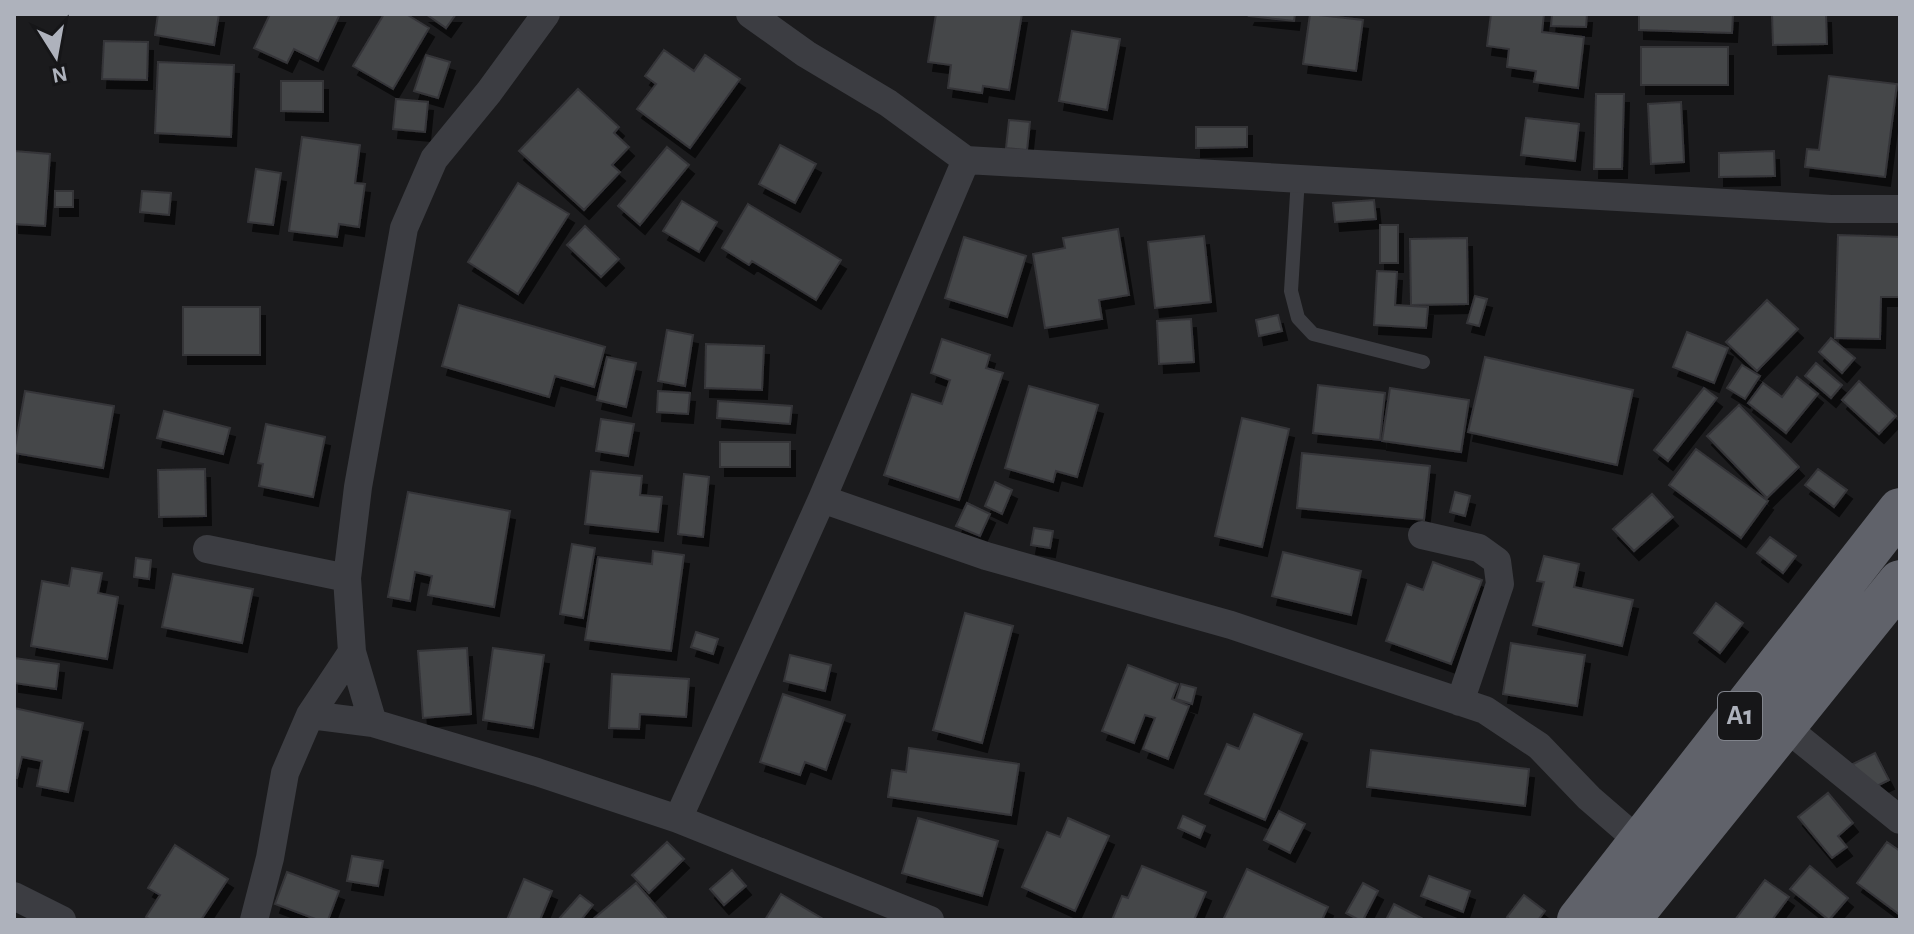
<svg xmlns="http://www.w3.org/2000/svg" width="1914" height="934" font-family="'Alegreya Sans',sans-serif">
	<defs>
		<filter id="shadow"><feDropShadow dx="5" dy="9" stdDeviation="0" flood-color="#0009"/></filter>
	</defs>
	<rect width="100%" height="100%" fill="#1b1b1d"/>
	<path fill="#45464a" stroke="#353539" stroke-width="2" filter="url(#shadow)" d="M158 14H219L214 45 155 35Z
		M270 14H340L318 61 294 49 287 63 254 48Z
		M384 14H406L429 28 393 89 353 66Z
		M426 14H456L446 28Z
		M936 14H1022L1009 90 983 86 982 93 948 88 951 65 928 62Z
		M1250 14H1295L1294 21 1249 16Z
		M1310 14 1363 20 1356 71 1303 64Z
		M1491 14H1544L1542 32 1584 37 1578 88 1534 82 1536 71 1507 67 1509 49 1487 46Z
		M1552 14H1587L1586 27 1551 26Z
		M1639 14H1733L1732 33 1639 30Z
		M1772 14H1826L1827 44 1773 45Z
		M1072 31 1120 39 1107 110 1059 101Z
		M104 41 148 42 147 80 102 79Z
		M1641 47H1728V85H1641Z
		M664 50 694 71 705 55 740 79 690 148 637 109 656 84 645 76Z
		M426 55 450 62 438 98 414 91Z
		M158 62 234 65 231 137 155 133Z
		M1829 76 1897 84 1885 177 1805 167 1807 149 1819 150Z
		M281 81H323V112L281 111Z
		M578 89 619 127 614 133 629 147 612 165 620 172 584 210 519 151Z
		M1596 94H1624L1622 169H1594Z
		M396 99 428 102 425 132 393 129Z
		M1681 102 1684 162 1651 164 1648 104Z
		M1526 118 1579 124 1575 161 1521 155Z
		M1009 120 1030 122 1027 150 1006 148Z
		M1196 127H1247V147L1196 148Z
		M302 137 360 145 355 183 365 184 359 227 339 224 337 237 289 231Z
		M780 145 816 164 795 203 759 184Z
		M667 147 689 165 640 225 618 206Z
		M14 151 50 154 45 226 14 224Z
		M1774 151 1775 176 1719 177V153Z
		M256 169 281 173 273 225 248 222Z
		M518 183 569 214 518 294 468 262Z
		M55 191H73V207H55Z
		M142 191 171 193 169 215 140 212Z
		M1374 200 1376 219 1335 222 1333 203Z
		M682 201 717 222 699 252 663 231Z
		M748 204 841 260 816 300 752 261 749 265 722 248Z
		M1380 225H1398V263H1380Z
		M585 226 619 259 601 277 567 245Z
		M1118 229 1129 295 1099 300 1102 319 1045 328 1033 254 1065 248 1063 238Z
		M1838 235 1900 237V297H1881L1880 339 1835 338Z
		M1204 236 1211 302 1155 308 1148 242Z
		M964 237 1026 256 1007 317 945 298Z
		M1467 238 1468 304 1411 305 1410 239Z
		M1377 271 1397 272 1395 305 1428 307 1426 328 1374 325Z
		M1475 296 1487 299 1479 326 1467 323Z
		M1767 300 1798 329 1757 371 1726 342Z
		M459 305 605 347 594 387 555 376 549 397 442 366Z
		M183 307H260V355H183Z
		M1278 315 1282 331 1259 336 1256 320Z
		M1191 319 1194 362 1159 364 1157 321Z
		M667 330 693 335 685 386 658 381Z
		M1687 332 1728 348 1714 383 1673 367Z
		M1831 338 1855 358 1842 373 1819 352Z
		M942 339 990 355 986 368 1003 373 959 500 884 475 912 394 942 404 950 380 931 373Z
		M706 344 764 346 762 390 705 388Z
		M607 357 636 363 626 407 597 400Z
		M1485 357 1633 390 1617 465 1468 432Z
		M1816 363 1842 385 1831 398 1805 376Z
		M1742 365 1760 376 1745 399 1727 388Z
		M1797 377 1818 394 1786 433 1748 403 1763 383 1782 397Z
		M1859 381 1896 416 1879 434 1842 400Z
		M1318 385 1385 393 1380 440 1313 433Z
		M1029 386 1098 405 1077 477 1056 471 1053 482 1005 468Z
		M1390 388 1469 400 1461 452 1382 441Z
		M1704 388 1717 398 1668 461 1654 450Z
		M25 391 114 406 103 468 14 453Z
		M658 391 690 393 688 414 657 412Z
		M718 401 792 406 790 424 717 418Z
		M1739 405 1799 467 1767 498 1707 436Z
		M164 411 230 428 223 454 157 438Z
		M1242 418 1289 429 1262 547 1215 536Z
		M601 419 634 424 628 456 596 451Z
		M266 424 325 437 313 497 259 486 263 464 258 463Z
		M720 442H790V467H720Z
		M1696 449 1768 501 1741 538 1669 485Z
		M1302 453 1430 466 1424 520 1297 508Z
		M205 469 206 516 159 517 158 470Z
		M1818 469 1847 490 1834 507 1805 485Z
		M591 471 642 476 640 495 662 497 658 532 585 524Z
		M684 474 709 477 703 537 678 534Z
		M995 482 1012 490 1002 514 985 506Z
		M408 492 510 511 494 607 428 595 432 576 415 572 410 601 388 597Z
		M1455 492 1470 496 1465 516 1450 512Z
		M1652 494 1673 517 1634 551 1613 529Z
		M967 503 990 514 980 536 956 526Z
		M1034 528 1053 531 1050 548 1031 545Z
		M1770 537 1796 556 1783 573 1757 553Z
		M572 544 595 548 583 618 560 614Z
		M653 551 684 555 671 651 585 640 598 557 652 564Z
		M1283 552 1361 571 1351 615 1272 596Z
		M1544 556 1579 564 1574 587 1633 600 1622 646 1533 625 1544 582 1537 581Z
		M136 558 151 560 149 579 134 577Z
		M1433 562 1482 580 1451 664 1386 641 1407 584 1423 590Z
		M72 568 102 573 98 593 118 597 107 659 31 646 42 581 69 586Z
		M173 574 253 589 242 643 162 627Z
		M1716 603 1743 623 1720 653 1694 633Z
		M965 613 1013 626 982 743 933 730Z
		M696 632 718 639 713 654 691 647Z
		M1511 643 1585 655 1577 706 1503 694Z
		M467 648 471 714 423 718 418 651Z
		M493 648 544 655 533 728 483 720Z
		M790 655 831 665 825 691 784 681Z
		M14 658 59 664 56 689 14 683Z
		M1128 665 1178 684 1172 699 1189 706 1168 759 1143 749 1155 718 1145 715 1134 743 1102 731Z
		M612 674 689 679 686 717 640 714 639 729 609 728Z
		M1181 684 1196 688 1192 704 1176 699Z
		M783 694 845 715 826 770 805 762 800 775 760 762Z
		M14 708 83 723 68 792 37 786 42 761 22 757 17 778 14 777Z
		M1254 714 1302 734 1265 820 1205 794 1227 744 1239 749Z
		M909 748 1019 764 1011 815 888 797 892 770 906 772Z
		M1371 750 1529 769 1525 806 1367 787Z
		M1875 753 1889 780 1867 791 1853 764Z
		M1828 793 1853 823 1838 836 1847 847 1832 858 1798 817Z
		M1279 811 1305 824 1290 853 1264 840Z
		M1183 816 1205 826 1200 838 1178 828Z
		M918 818 998 841 982 896 902 873Z
		M1068 818 1109 836 1075 911 1022 887 1047 832 1060 837Z
		M667 842 684 859 649 893 632 875Z
		M1887 842 1900 851V915L1857 883Z
		M175 845 228 879 201 920H151L146 917 160 895 148 888Z
		M352 856 383 861 378 886 347 881Z
		M1142 866 1206 892 1194 920H1112L1122 896 1128 898Z
		M1810 866 1848 898 1829 920 1790 889Z
		M1247 869 1328 907 1322 920H1223Z
		M732 870 746 886 724 905 710 889Z
		M287 872 339 891 328 920H318L275 904Z
		M1429 876 1470 891 1463 912 1421 896Z
		M524 879 552 891 540 920H507Z
		M1765 880 1789 897 1772 920H1735Z
		M636 883 668 920H592Z
		M1363 883 1378 891 1363 920H1359L1346 913Z
		M781 894 823 919 822 920H765Z
		M580 895 593 905 581 920H558Z
		M1524 895 1545 911 1538 920H1511L1507 917Z
		M1394 904 1425 920H1386Z"/>
	<g fill="none" stroke-linecap="round" stroke-linejoin="round">
		<path stroke="#3c3d42" stroke-width="14" d="M1298 178 1291 291 1298 318 1313 334 1423 362"/>
		<path stroke="#3c3d42" stroke-width="28" d="M750 14 806 54 888 103 966 160 1831 209H1900
			M822 499 986 556 1231 625 1485 710 1539 746 1589 798 1641 843
			M1422 535 1479 548 1497 561 1500 584 1460 702
			M207 549 347 578
			M352 652 373 723
			M310 715 373 723 537 772 678 819 930 920
			M1784 726 1900 820
			M678 819 822 499 966 160
			M14 896 62 920
			M254 920 270 858 285 773 310 715 352 652 347 578 358 487 404 228 434 159 489 92 546 14"/>
		<path stroke="#60626a" stroke-width="44" d="M1579 920 1900 510
			M1628 920 1900 582"/>
	</g>
	<g text-anchor="middle" dominant-baseline="central" stroke-width="6" stroke-linejoin="round" paint-order="stroke">
		<rect fill="#161618" stroke="#80838b" stroke-width="2" x="1718" y="692" width="44" height="48" rx="6"/>
		<g font-size="28" font-weight="bold" fill="#aeb2bc">
			<text x="1740" y="716">A1</text>
		</g>
	</g>
	<rect width="1914" height="934" fill="none" stroke="#aeb2bc" stroke-width="32"/>
	<g transform="translate(56 56) rotate(169)" stroke="#161618" stroke-width="6" paint-order="stroke">
	<path d="M0-6L14 30L0 20L-14 30Z" fill="#aeb2bc"/>
	<text y="-12" font-size="22" font-weight="bold" text-anchor="middle" fill="#aeb2bc">N</text>
	</g>
</svg>
